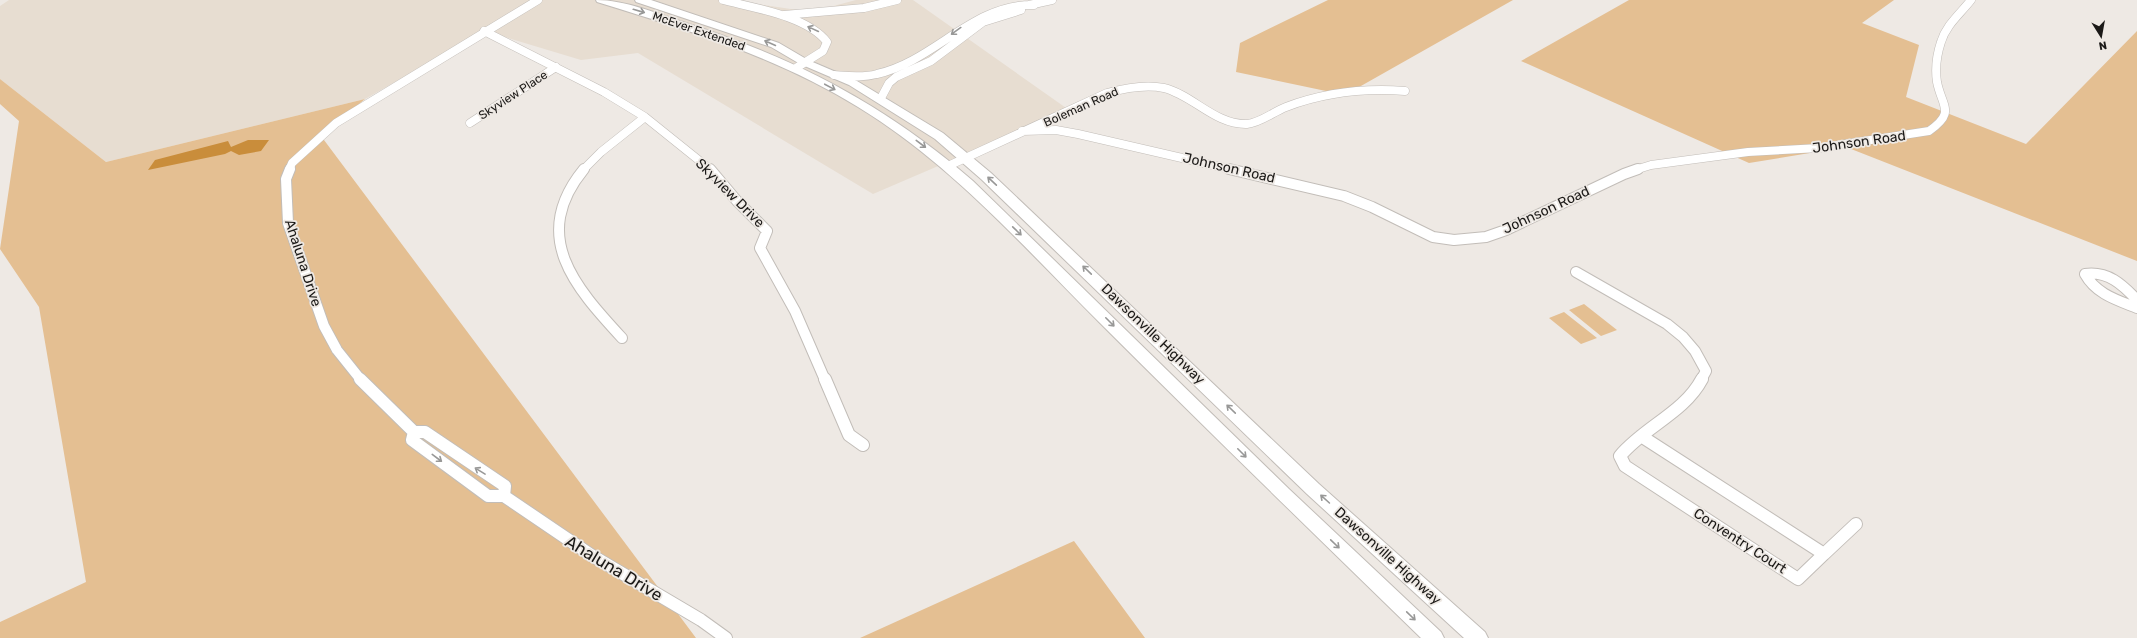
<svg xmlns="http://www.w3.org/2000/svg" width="2137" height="638" font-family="Rubik,sans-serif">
	<rect width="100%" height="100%" fill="#eee9e4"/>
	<path fill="#e7ddd1" d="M9 0H730L811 12 856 0H913L1069 110 873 194 638 53 581 60 485 31 365 99 106 162 0 79V6Z"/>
	<path fill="#e4bf92" d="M1328 0H1513L1345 95 1236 72 1240 43Z
		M1629 0H1894L1862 23 1919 45 1906 97 2026 144 2137 31V261L1846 147 1749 163 1521 61Z
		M0 79 106 162 365 99 321 136 696 638H0V622L86 582 39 307 0 249 19 121 0 104Z
		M1584 304 1617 330 1601 336 1569 310Z
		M1564 312 1597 338 1581 344 1549 318Z
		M1074 541 1145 638H860Z"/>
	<path fill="#c98d3b" d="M248 140H269L261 151 239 155 231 151 225 154 148 170 155 160 228 141 231 147Z"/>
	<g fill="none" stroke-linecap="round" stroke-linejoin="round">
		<g stroke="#c2bdb8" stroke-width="9">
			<path id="street-far2" d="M723 0C754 8 807 16 827 42L823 51 796 68
				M1029 5 1052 0
				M784 15 864 8 897 0
				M484 31 604 92 645 117 711 170
				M834 75C848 76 863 78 877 74 935 61 972 4 1034 5
				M881 98 889 83 896 77 931 61 983 22 1021 10
				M470 123 556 67
				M1022 131 1056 130 1078 134 1234 170
				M948 166 1107 93C1125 88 1146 84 1164 88 1193 95 1215 125 1247 124 1260 123 1273 112 1286 107 1323 93 1365 88 1405 91
				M289 170 292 163 336 123 538 0
				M583 170 601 152 645 117
				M1635 170 1651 165 1748 152 1819 148 1929 131C1956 112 1942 107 1937 82 1935 69 1937 54 1941 42 1946 25 1960 14 1971 0"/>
		</g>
		<g stroke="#c2bdb8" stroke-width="12">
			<path id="street-far1" d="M290 169 286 179 288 223 324 326 337 350 361 380
				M584 169C529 236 575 287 622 338
				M710 169 737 201 767 231 760 248 795 311 825 380
				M1229 169 1344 196 1372 207 1433 237 1454 240 1486 237 1506 230 1624 174 1638 169
				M1576 272 1667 324 1683 337 1695 351 1706 371 1701 380
				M2137 300C2122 284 2108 271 2085 274 2096 294 2117 300 2137 308"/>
		</g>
		<g stroke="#c2bdb8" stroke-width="14">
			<path id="street" d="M360 379 414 432H425L505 486 504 496
				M825 379 849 435 863 445
				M414 432 412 440 488 496H504L591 555 701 620 726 638
				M1641 436 1824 554 1798 579 1625 466 1620 456C1644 427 1684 413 1702 379
				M1824 554 1856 524"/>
		</g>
		<g stroke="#c2bdb8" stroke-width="2">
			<path id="primary" d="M596 0C625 0 655 13 683 22 795 58 884 104 973 181L1289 489 1441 632 1444 638H1421C1313 533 1205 428 1099 322 1023 246 950 163 858 107 777 57 688 30 597 2Z
				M635 0H651L779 43 808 60 857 81 943 133 991 173 1319 484 1485 632 1488 638H1464L1307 494 981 179 935 139 849 85 800 64 771 47 636 2Z"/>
		</g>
		<use href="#street-far2" stroke="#fff" stroke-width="8"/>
		<use href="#street-far1" stroke="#fff" stroke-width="10"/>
		<use href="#street" stroke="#fff" stroke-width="12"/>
		<use href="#primary" fill="#fff" fill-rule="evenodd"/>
	</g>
	<defs><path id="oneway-shaft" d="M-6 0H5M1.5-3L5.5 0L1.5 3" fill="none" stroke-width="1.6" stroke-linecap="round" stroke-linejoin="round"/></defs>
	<g stroke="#989897">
		<use href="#oneway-shaft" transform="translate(639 11) rotate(16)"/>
		<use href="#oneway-shaft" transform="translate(813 29) rotate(-155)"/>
		<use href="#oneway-shaft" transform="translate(956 31) rotate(144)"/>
		<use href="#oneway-shaft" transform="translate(770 43) rotate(-156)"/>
		<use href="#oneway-shaft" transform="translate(830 87) rotate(28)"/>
		<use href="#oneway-shaft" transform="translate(921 144) rotate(37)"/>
		<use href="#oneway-shaft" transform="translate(992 181) rotate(-137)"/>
		<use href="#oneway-shaft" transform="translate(1017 231) rotate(44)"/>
		<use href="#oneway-shaft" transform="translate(1087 270) rotate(-136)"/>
		<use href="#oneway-shaft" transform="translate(1110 322) rotate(45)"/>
		<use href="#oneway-shaft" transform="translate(1231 409) rotate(-136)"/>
		<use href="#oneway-shaft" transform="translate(1242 453) rotate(45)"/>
		<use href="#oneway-shaft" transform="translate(437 458) rotate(37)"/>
		<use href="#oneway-shaft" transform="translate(480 471) rotate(-148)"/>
		<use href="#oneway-shaft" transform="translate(1325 499) rotate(-138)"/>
		<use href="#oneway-shaft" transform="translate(1335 544) rotate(44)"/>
		<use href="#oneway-shaft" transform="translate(1411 616) rotate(44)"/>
	</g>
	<g text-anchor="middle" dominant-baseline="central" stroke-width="3.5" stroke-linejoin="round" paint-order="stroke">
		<g font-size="12" fill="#1b1917" stroke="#eee9e4">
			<text transform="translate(699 31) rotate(19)">McEver Extended</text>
			<text transform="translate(513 95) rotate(-33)">Skyview Place</text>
			<text transform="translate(1081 107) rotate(-24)">Boleman Road</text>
		</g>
		<g font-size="14" fill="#1b1917" stroke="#eee9e4">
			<text transform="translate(1859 142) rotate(-8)">Johnson Road</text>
			<text transform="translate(1229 168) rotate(13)">Johnson Road</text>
			<text transform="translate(730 193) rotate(45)">Skyview Drive</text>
			<text transform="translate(1546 210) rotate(-25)">Johnson Road</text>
			<text transform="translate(303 263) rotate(72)">Ahaluna Drive</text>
			<text transform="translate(1153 334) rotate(44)">Dawsonville Highway</text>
			<text transform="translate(1740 541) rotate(33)">Conventry Court</text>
			<text transform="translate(1388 556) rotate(42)">Dawsonville Highway</text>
		</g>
		<g font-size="17" fill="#1b1917" stroke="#eee9e4">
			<text transform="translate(614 568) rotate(31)">Ahaluna Drive</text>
		</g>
	</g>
	<g transform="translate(2101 36) rotate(169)" stroke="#eee9e4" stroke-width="3" paint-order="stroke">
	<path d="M0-3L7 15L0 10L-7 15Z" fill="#1b1917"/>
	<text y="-6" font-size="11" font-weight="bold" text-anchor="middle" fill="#1b1917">N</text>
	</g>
</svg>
